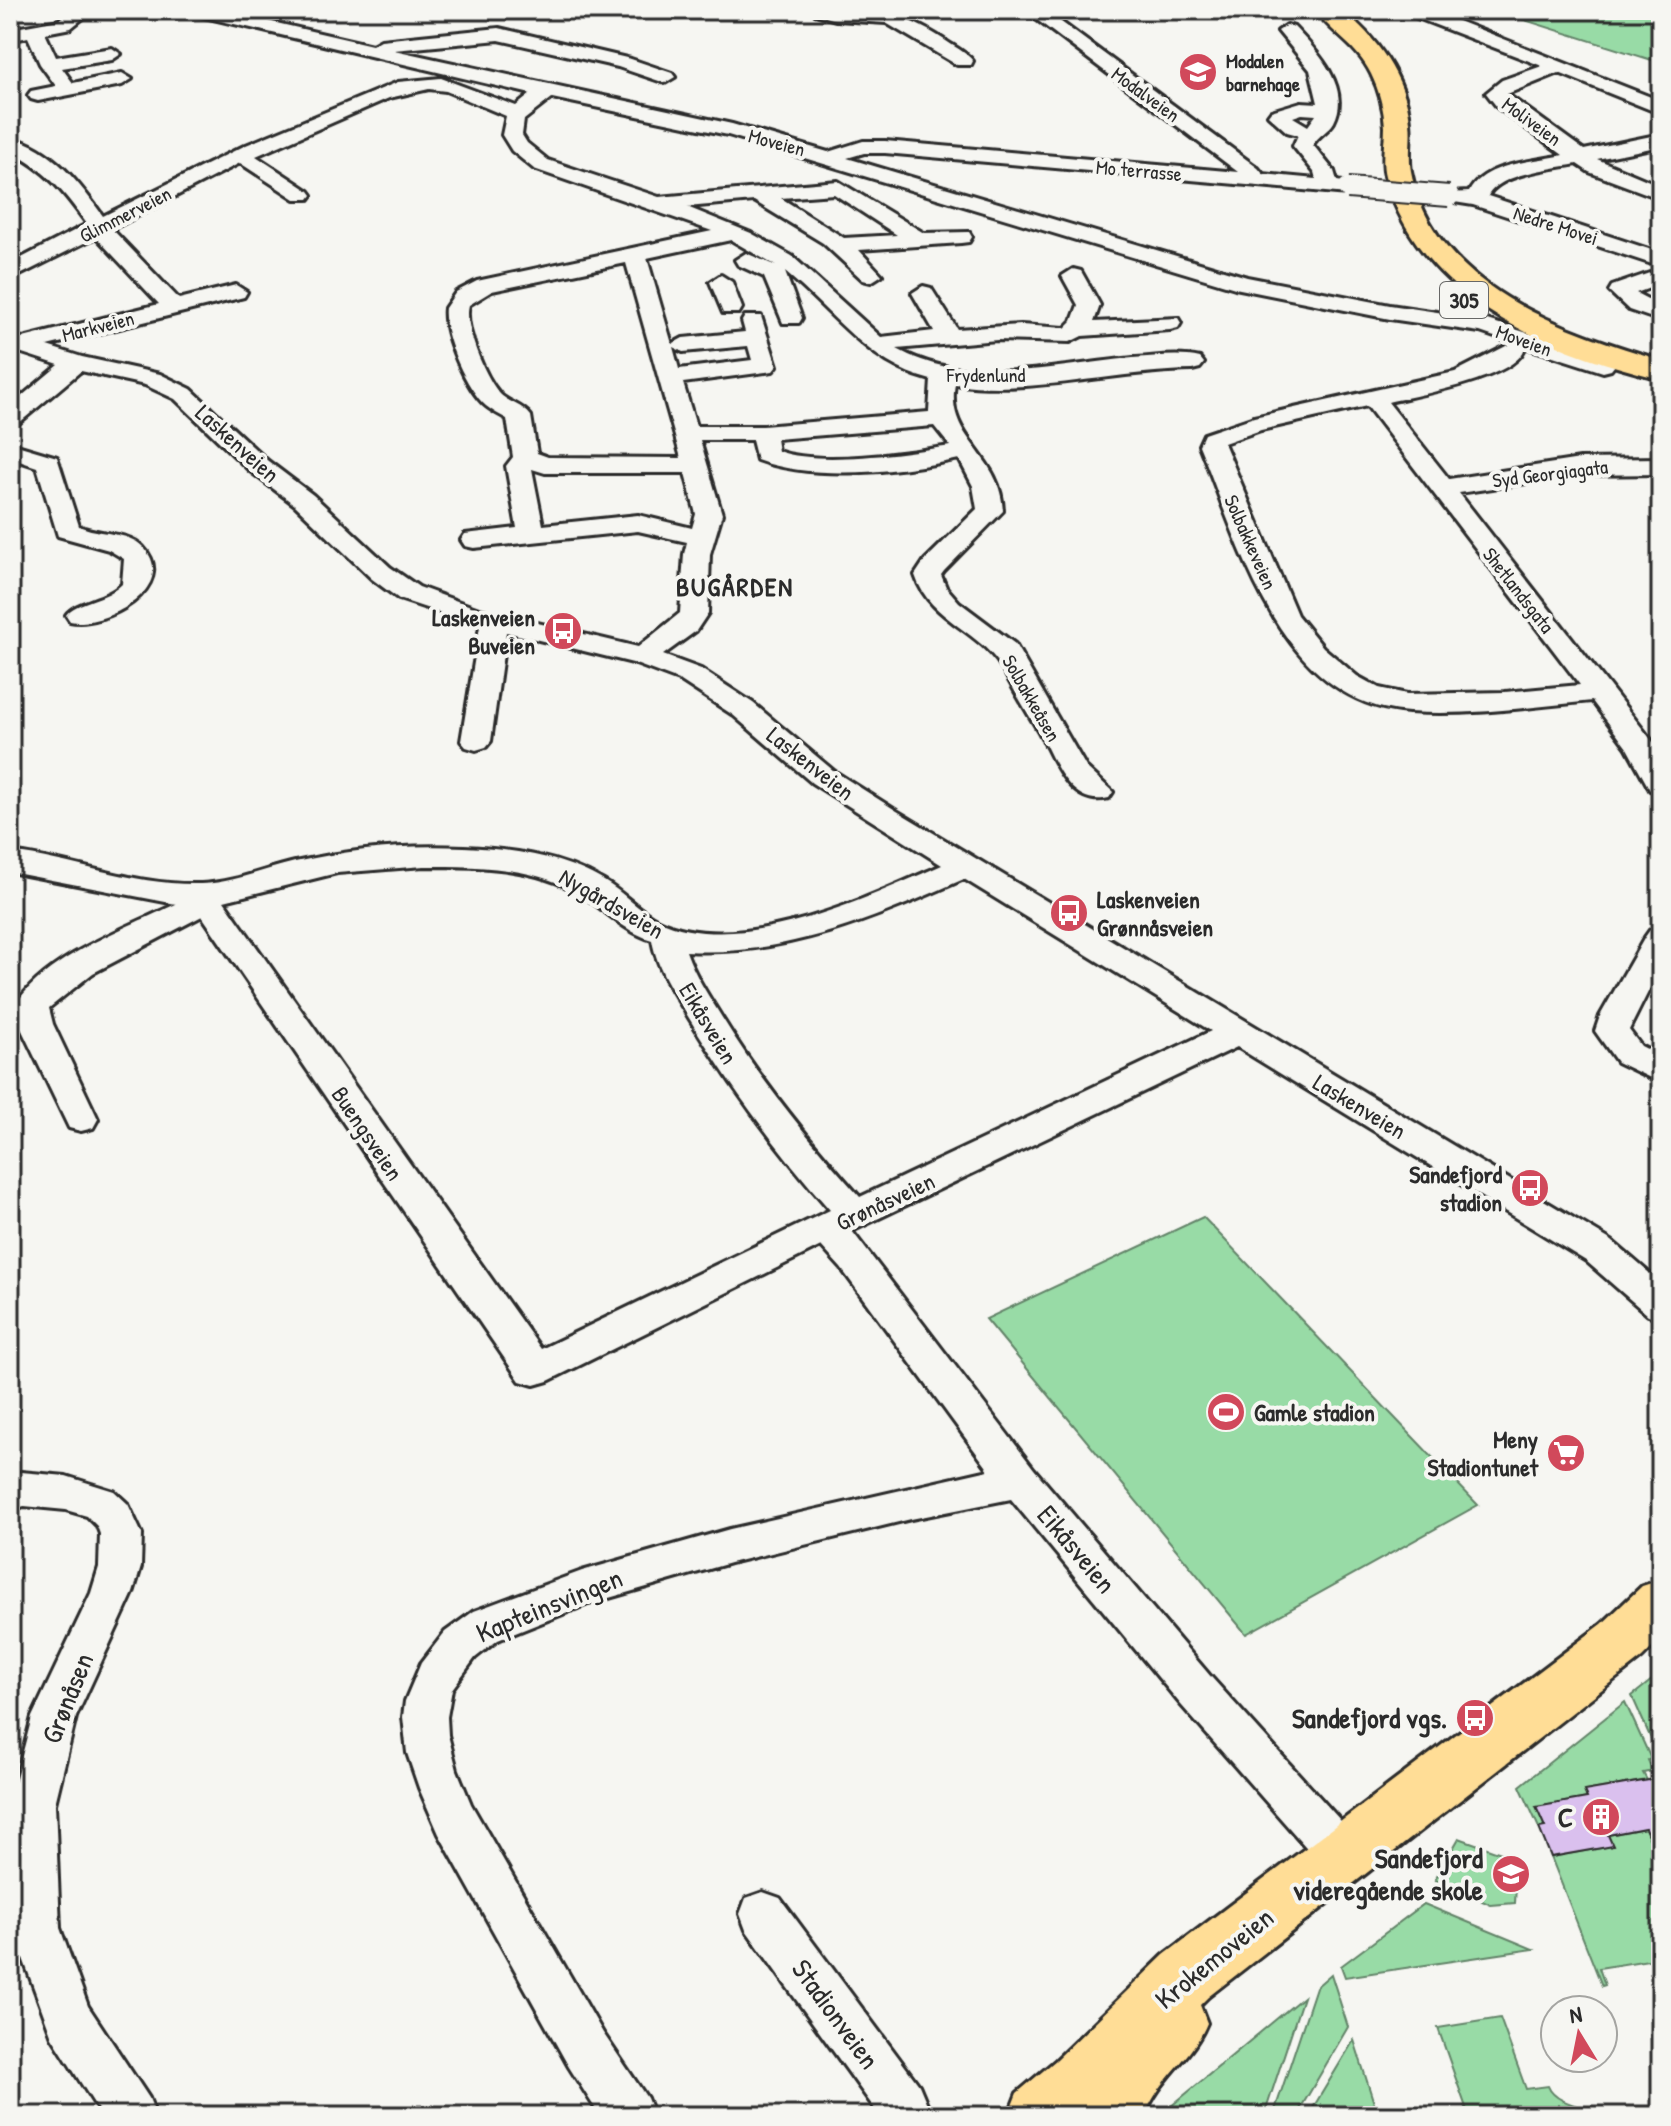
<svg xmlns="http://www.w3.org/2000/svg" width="1671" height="2126" font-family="'Patrick Hand',sans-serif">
	<rect width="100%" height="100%" fill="#f6f6f2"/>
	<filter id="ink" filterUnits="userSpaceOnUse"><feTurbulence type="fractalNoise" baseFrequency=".0125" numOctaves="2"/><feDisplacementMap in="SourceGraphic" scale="16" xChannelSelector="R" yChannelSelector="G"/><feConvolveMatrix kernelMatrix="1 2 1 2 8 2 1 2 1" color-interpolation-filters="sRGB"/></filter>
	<g filter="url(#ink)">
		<path fill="#98dba6" stroke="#628368" stroke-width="2" d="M1493 10H1661V63Z
			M1203 1217 1478 1505 1246 1634 986 1319Z
			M1653 1679 1657 1683 1652 1741 1632 1696Z
			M1625 1702 1651 1759 1648 1760 1653 1771 1643 1773 1647 1780 1585 1791 1587 1798 1537 1807 1545 1827 1539 1828 1520 1786Z
			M1645 1828 1661 1865V1958L1599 1968 1605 1985 1602 1986 1551 1857 1612 1846 1608 1835Z
			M1459 1838 1504 1854 1516 1887 1515 1903 1491 1905 1435 1880Z
			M1424 1904 1533 1949 1345 1977 1341 1966Z
			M1331 1974 1348 2027 1296 2116H1273L1316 1987Z
			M1303 1997 1264 2116H1162L1170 2107Z
			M1500 2018 1526 2089 1548 2086C1554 2102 1579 2106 1595 2111L1591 2116H1469L1438 2028Z
			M1354 2040 1378 2116H1308Z"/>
		<path fill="#dac0ee" stroke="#2b2b2b" stroke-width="2" d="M1661 1778V1865L1645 1828 1608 1835 1613 1846 1551 1857 1539 1828 1545 1827 1536 1807 1587 1798 1584 1791Z"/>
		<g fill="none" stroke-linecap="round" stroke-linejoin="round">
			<g stroke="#2b2b2b" stroke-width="6">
				<path id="minor" d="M72 10H93L71 28 45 33 56 57 112 48 121 54 112 60 62 68 73 83 122 73 132 79 122 85 38 101 31 99 28 95 31 91 56 86 40 64 28 37 10 41V29L59 20Z
					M187 10H220L372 45 381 40 499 28 631 59 672 73 675 77 665 83 618 67 499 40 394 50 732 124 828 152 863 141H885L1238 172 1024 10H1045L1258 168 1263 174 1316 179 1314 172 1293 146 1298 135 1287 132 1268 115 1271 111 1301 102 1318 103 1310 70 1278 31 1287 25 1294 27C1316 50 1352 87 1334 122 1329 131 1318 135 1313 145L1334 171 1337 181 1355 184 1358 188 1355 192 1348 194 885 153H864L847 158 1247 277 1390 305 1484 319 1611 360 1615 365 1611 370 1603 372 1525 347C1519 378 1417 395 1388 402L1449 479 1580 459 1661 458V474L1580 475 1459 493 1656 746 1661 756V793L1650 790 1627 748 1592 701C1532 707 1469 716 1409 712 1279 703 1240 544 1199 445L1204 434 1254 417 1455 372 1512 343 1480 332 1390 319 1235 288 728 135 552 98 524 120 522 135 527 143 548 160 659 197 838 181 924 233 969 232 972 237 969 242 961 243 859 250 882 275 871 282 863 280 823 243 754 201 687 207 751 233 792 256 881 337 934 331 912 293 923 286 931 288 957 329 1021 325 1065 328 1072 321 1078 305 1062 276 1073 269 1081 271 1100 305 1094 322 1178 318 1181 323 1178 328 1170 330 1082 336 1070 342 997 340 897 349C970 389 1055 365 1133 358 1155 357 1179 353 1200 358L1204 363 1200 368 1192 370C1115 371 1030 395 955 384 945 440 1001 453 1003 511L944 571 941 575 946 587 959 602 1015 644 1086 767 1113 792 1109 798C1069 808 1054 759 1039 732 1027 712 1016 694 1005 673 984 631 930 622 915 575L925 560 977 509 973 486 959 459C901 472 814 481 757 460L752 440H700L722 514 710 554 708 613 696 631 663 655 701 669 753 703 834 771 897 811 1612 1241 1661 1283V1319L1648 1315 1586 1261 1237 1047 852 1231 1034 1469 1212 1678 1359 1841 1366 1856 1359 1871 1343 1878 1327 1871 1182 1706 1011 1499 911 1519 730 1563 588 1604 498 1640 475 1658 452 1689 447 1717 448 1735 457 1770 471 1804 603 2033 647 2098 654 2116H600L569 2067 439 1834 419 1788 407 1753 403 1717 405 1701 421 1663 445 1632 474 1611 582 1571 730 1529 989 1470 841 1268 821 1246 548 1381 534 1385 520 1381 202 916 93 973 49 1008 53 1024 98 1119 93 1128 81 1131 69 1128 19 1024 15 1006C45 957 126 928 176 904L10 872V852C74 860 136 886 201 884 233 883 264 869 295 862 351 849 407 844 464 847 511 849 562 856 604 881 623 892 638 910 658 920 739 959 866 898 942 865L812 783 733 715 681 681 633 663 506 632 491 741 486 747 476 750 466 747 461 741 480 626 399 599 372 579 295 505 250 471 175 399 145 385 81 371 19 423 10 425V406L59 365 10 349V334L23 338 159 304 96 237 10 280V264L87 224C63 190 47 171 10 151V137C53 148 79 183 103 216L246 145 398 82 441 78 516 106 531 94 196 15ZM429 89 446 91 506 116 502 135 512 151 534 169 712 231 477 281 456 292 445 308C442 333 466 389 486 406 492 411 500 415 507 419L513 457 506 466 517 528 465 534 461 540 465 546 474 548 638 531 687 542 684 554 680 613 638 647 479 609 419 587 390 567 313 495 268 461 191 389 160 374 82 357 47 346 244 297 247 292 236 285 179 299 112 229 240 163 295 199H309L312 195 309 191 256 156 389 98ZM1302 114 1316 115 1308 126 1293 117ZM834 194 897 235 844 238 781 198ZM731 240 776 266 746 253 735 260 738 265 764 277 783 323H799L802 318 785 272C834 312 867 364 931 380L929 412 763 426H696L683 383 773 371 777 366 761 316H745L742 321 745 332 683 338 672 344 647 258ZM626 263 681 458 548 457 537 453 531 416C523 405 509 403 500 394 485 377 463 326 469 305L492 291ZM748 346 752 360 679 369 673 347 683 352ZM1367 406 1580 685 1505 692 1407 694 1379 688 1357 676 1323 647 1297 615 1224 443 1261 430ZM934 426 950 446C906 453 819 466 778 451L776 439ZM532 469 545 473H685L696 514 692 528 638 515 543 525ZM424 866C477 866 533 866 580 894 605 909 623 931 652 940 657 969 674 993 689 1018 730 1086 777 1150 830 1210L541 1349 224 901 337 873ZM964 879 1211 1031 860 1197C809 1140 761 1081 721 1016 708 995 694 974 686 951 784 957 876 918 964 879Z
					M812 10C868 10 894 7 943 39 953 46 966 52 973 61L971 65H957L886 23 836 20 815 14Z
					M1404 10H1430L1661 101V114L1559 73 1507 94 1584 150 1661 134V146L1597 159 1661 186V199L1589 172 1577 164C1552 169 1500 173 1488 196L1661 253V267L1473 205 1448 201 1445 197 1448 193 1469 192C1485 162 1533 162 1563 155L1497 107 1486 93 1502 80 1542 66 1407 14Z
					M1661 269V284L1636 293 1661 306V321L1629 310 1609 291 1612 286Z
					M721 275 732 282 742 308 739 313H723L710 282Z
					M10 443 57 457 79 526C98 535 128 531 143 547 181 587 103 629 70 621L66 615C76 601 107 600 122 584L124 559 109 550 58 536 37 467 10 458Z
					M1661 926V966L1629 1030 1641 1046 1661 1056V1083L1617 1062 1595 1031 1600 1016 1645 937 1650 930Z
					M21 1472 66 1476 114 1491 128 1504 142 1534 141 1567 133 1593 76 1717 55 1804 60 1928 88 2006 149 2098 156 2116H102L52 2037 12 1928 10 1827V1802L32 1717 91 1593 99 1567 100 1534 97 1526 87 1516 66 1510 24 1506 10 1511V1476Z
					M763 1892 780 1898 919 2085 932 2116H880L746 1930 740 1914 746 1898Z"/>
			</g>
			<g stroke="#2b2b2b" stroke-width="6">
				<path id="major" d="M1315 10H1342C1376 37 1406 77 1410 122 1412 138 1408 155 1411 171 1433 287 1562 330 1661 360V379C1547 351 1419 300 1385 176 1381 160 1385 143 1385 127 1384 109 1379 90 1371 74 1357 45 1332 34 1315 10Z
					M1661 1580V1639L1642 1658 1208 1997 1200 2005 1207 2023C1193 2058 1158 2079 1145 2116H1008L1017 2093 1056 2060 1164 1955 1602 1624 1642 1586Z"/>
			</g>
			<use href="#minor" fill="#f6f6f2" fill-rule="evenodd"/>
			<use href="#major" fill="#ffdd96" fill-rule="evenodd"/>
			<g stroke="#2b2b2b" stroke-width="24" stroke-linecap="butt">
				<path id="minor-bridge" d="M1348 188 1449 196"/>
			</g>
			<use href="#minor-bridge" stroke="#f6f6f2" stroke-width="20"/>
		</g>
	</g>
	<defs>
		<g id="school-disc" transform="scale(2)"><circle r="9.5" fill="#d1495b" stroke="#f6f6f2"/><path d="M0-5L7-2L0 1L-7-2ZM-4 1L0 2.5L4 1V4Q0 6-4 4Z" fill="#fff"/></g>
		<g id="bus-disc" transform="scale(2)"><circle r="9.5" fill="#d1495b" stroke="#f6f6f2"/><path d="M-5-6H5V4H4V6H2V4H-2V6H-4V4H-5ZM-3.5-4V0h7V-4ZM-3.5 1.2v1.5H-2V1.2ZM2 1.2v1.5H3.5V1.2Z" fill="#fff"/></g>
		<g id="stadium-disc" transform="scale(2)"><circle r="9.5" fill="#d1495b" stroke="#f6f6f2"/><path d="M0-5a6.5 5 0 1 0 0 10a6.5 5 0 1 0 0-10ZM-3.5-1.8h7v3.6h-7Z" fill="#fff"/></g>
		<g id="supermarket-disc" transform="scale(2)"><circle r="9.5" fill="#d1495b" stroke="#f6f6f2"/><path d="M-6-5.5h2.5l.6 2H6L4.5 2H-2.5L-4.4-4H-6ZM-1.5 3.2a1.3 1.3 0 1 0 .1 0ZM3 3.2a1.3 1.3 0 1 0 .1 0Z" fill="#fff"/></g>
		<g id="building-disc" transform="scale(2)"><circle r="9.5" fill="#d1495b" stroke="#f6f6f2"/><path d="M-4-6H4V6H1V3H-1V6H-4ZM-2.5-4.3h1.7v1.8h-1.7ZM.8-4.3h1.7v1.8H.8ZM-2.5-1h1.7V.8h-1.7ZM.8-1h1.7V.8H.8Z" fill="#fff"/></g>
	</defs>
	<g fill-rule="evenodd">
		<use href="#school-disc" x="1198" y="72"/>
		<use href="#bus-disc" x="563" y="631"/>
		<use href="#bus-disc" x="1069" y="913"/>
		<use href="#bus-disc" x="1530" y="1188"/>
		<use href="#stadium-disc" x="1226" y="1412"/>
		<use href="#supermarket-disc" x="1566" y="1453"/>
		<use href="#bus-disc" x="1475" y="1718"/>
		<use href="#building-disc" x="1601" y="1817"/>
		<use href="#school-disc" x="1511" y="1874"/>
	</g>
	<g text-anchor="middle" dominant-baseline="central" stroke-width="8" stroke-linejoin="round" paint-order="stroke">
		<g font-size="20" font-weight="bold" fill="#2b2b2b" stroke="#f6f6f2" text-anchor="start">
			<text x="1226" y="60">Modalen<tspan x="1226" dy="23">barnehage</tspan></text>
		</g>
		<g font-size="20" fill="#2b2b2b" stroke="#f6f6f2">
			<text transform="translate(1146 94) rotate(36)">Modalveien</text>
			<text transform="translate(1532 121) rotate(36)">Moliveien</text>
			<text transform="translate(777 142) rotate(15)">Moveien</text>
			<text transform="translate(1139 170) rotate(5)">Mo terrasse</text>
			<text transform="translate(125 214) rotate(-27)">Glimmerveien</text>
			<text transform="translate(1556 225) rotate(18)">Nedre Movei</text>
			<text transform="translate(98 326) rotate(-14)">Markveien</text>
			<text transform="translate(1524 340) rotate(20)">Moveien</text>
			<text x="986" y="374">Frydenlund</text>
			<text transform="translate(1550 473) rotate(-7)">Syd Georgiagata</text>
			<text transform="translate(1251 542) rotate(66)">Solbakkeveien</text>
			<text transform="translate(1519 590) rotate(52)">Shetlandsgata</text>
			<text transform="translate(1032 698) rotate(60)">Solbakkeåsen</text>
		</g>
		<rect fill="#f6f6f2" stroke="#686867" stroke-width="2" x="1440" y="282" width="48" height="36" rx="6"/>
		<g font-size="22" font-weight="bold" fill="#2b2b2b">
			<text x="1464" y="300">305</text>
		</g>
		<g font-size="24" fill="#2b2b2b" stroke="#f6f6f2">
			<text transform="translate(238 443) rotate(42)">Laskenveien</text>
			<text transform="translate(811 763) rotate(38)">Laskenveien</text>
			<text transform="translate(612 903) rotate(30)">Nygårdsveien</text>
			<text transform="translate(709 1023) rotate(59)">Eikåsveien</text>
			<text transform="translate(1360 1106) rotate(31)">Laskenveien</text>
			<text transform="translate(368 1133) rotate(56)">Buengsveien</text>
			<text transform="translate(885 1201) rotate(-25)">Grønåsveien</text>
		</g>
		<g font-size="24" font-weight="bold" fill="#2b2b2b" stroke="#f6f6f2" text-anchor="end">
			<text x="535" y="617">Laskenveien<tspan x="535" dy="28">Buveien</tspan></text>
			<text x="1097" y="899" text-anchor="start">Laskenveien<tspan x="1097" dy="28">Grønnåsveien</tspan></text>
			<text x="1502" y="1174">Sandefjord<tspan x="1502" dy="28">stadion</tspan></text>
			<text x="1254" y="1412" text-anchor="start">Gamle stadion</text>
			<text x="1538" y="1439">Meny<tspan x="1538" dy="28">Stadiontunet</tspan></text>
		</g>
		<g font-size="26" font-weight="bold" letter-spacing="2" fill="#2b2b2b" stroke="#f6f6f2">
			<text x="735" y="586">BUGÅRDEN</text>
		</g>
		<g font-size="28" fill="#2b2b2b" stroke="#f6f6f2">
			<text transform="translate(1077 1549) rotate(50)">Eikåsveien</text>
			<text transform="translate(549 1605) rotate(-22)">Kapteinsvingen</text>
			<text transform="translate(67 1698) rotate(-68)">Grønåsen</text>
			<text transform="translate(1214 1958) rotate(-39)">Krokemoveien</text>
			<text transform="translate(836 2014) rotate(54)">Stadionveien</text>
		</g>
		<g font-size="28" font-weight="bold" fill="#2b2b2b" stroke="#f6f6f2" text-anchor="end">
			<text x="1447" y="1718">Sandefjord vgs.</text>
			<text x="1573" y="1817">C</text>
			<text x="1483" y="1858">Sandefjord<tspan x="1483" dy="32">videregående skole</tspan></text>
		</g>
	</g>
	<rect width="1671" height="2126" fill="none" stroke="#f6f6f2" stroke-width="40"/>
	<rect x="20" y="20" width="1631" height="2086" fill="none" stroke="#2b2b2b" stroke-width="3" filter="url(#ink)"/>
	<g transform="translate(1579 2034) rotate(350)"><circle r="38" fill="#f6f6f2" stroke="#a5a5a2" stroke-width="2"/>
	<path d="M0-6L14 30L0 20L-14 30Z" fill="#d1495b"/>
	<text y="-12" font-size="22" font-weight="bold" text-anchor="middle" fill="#2b2b2b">N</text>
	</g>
</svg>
